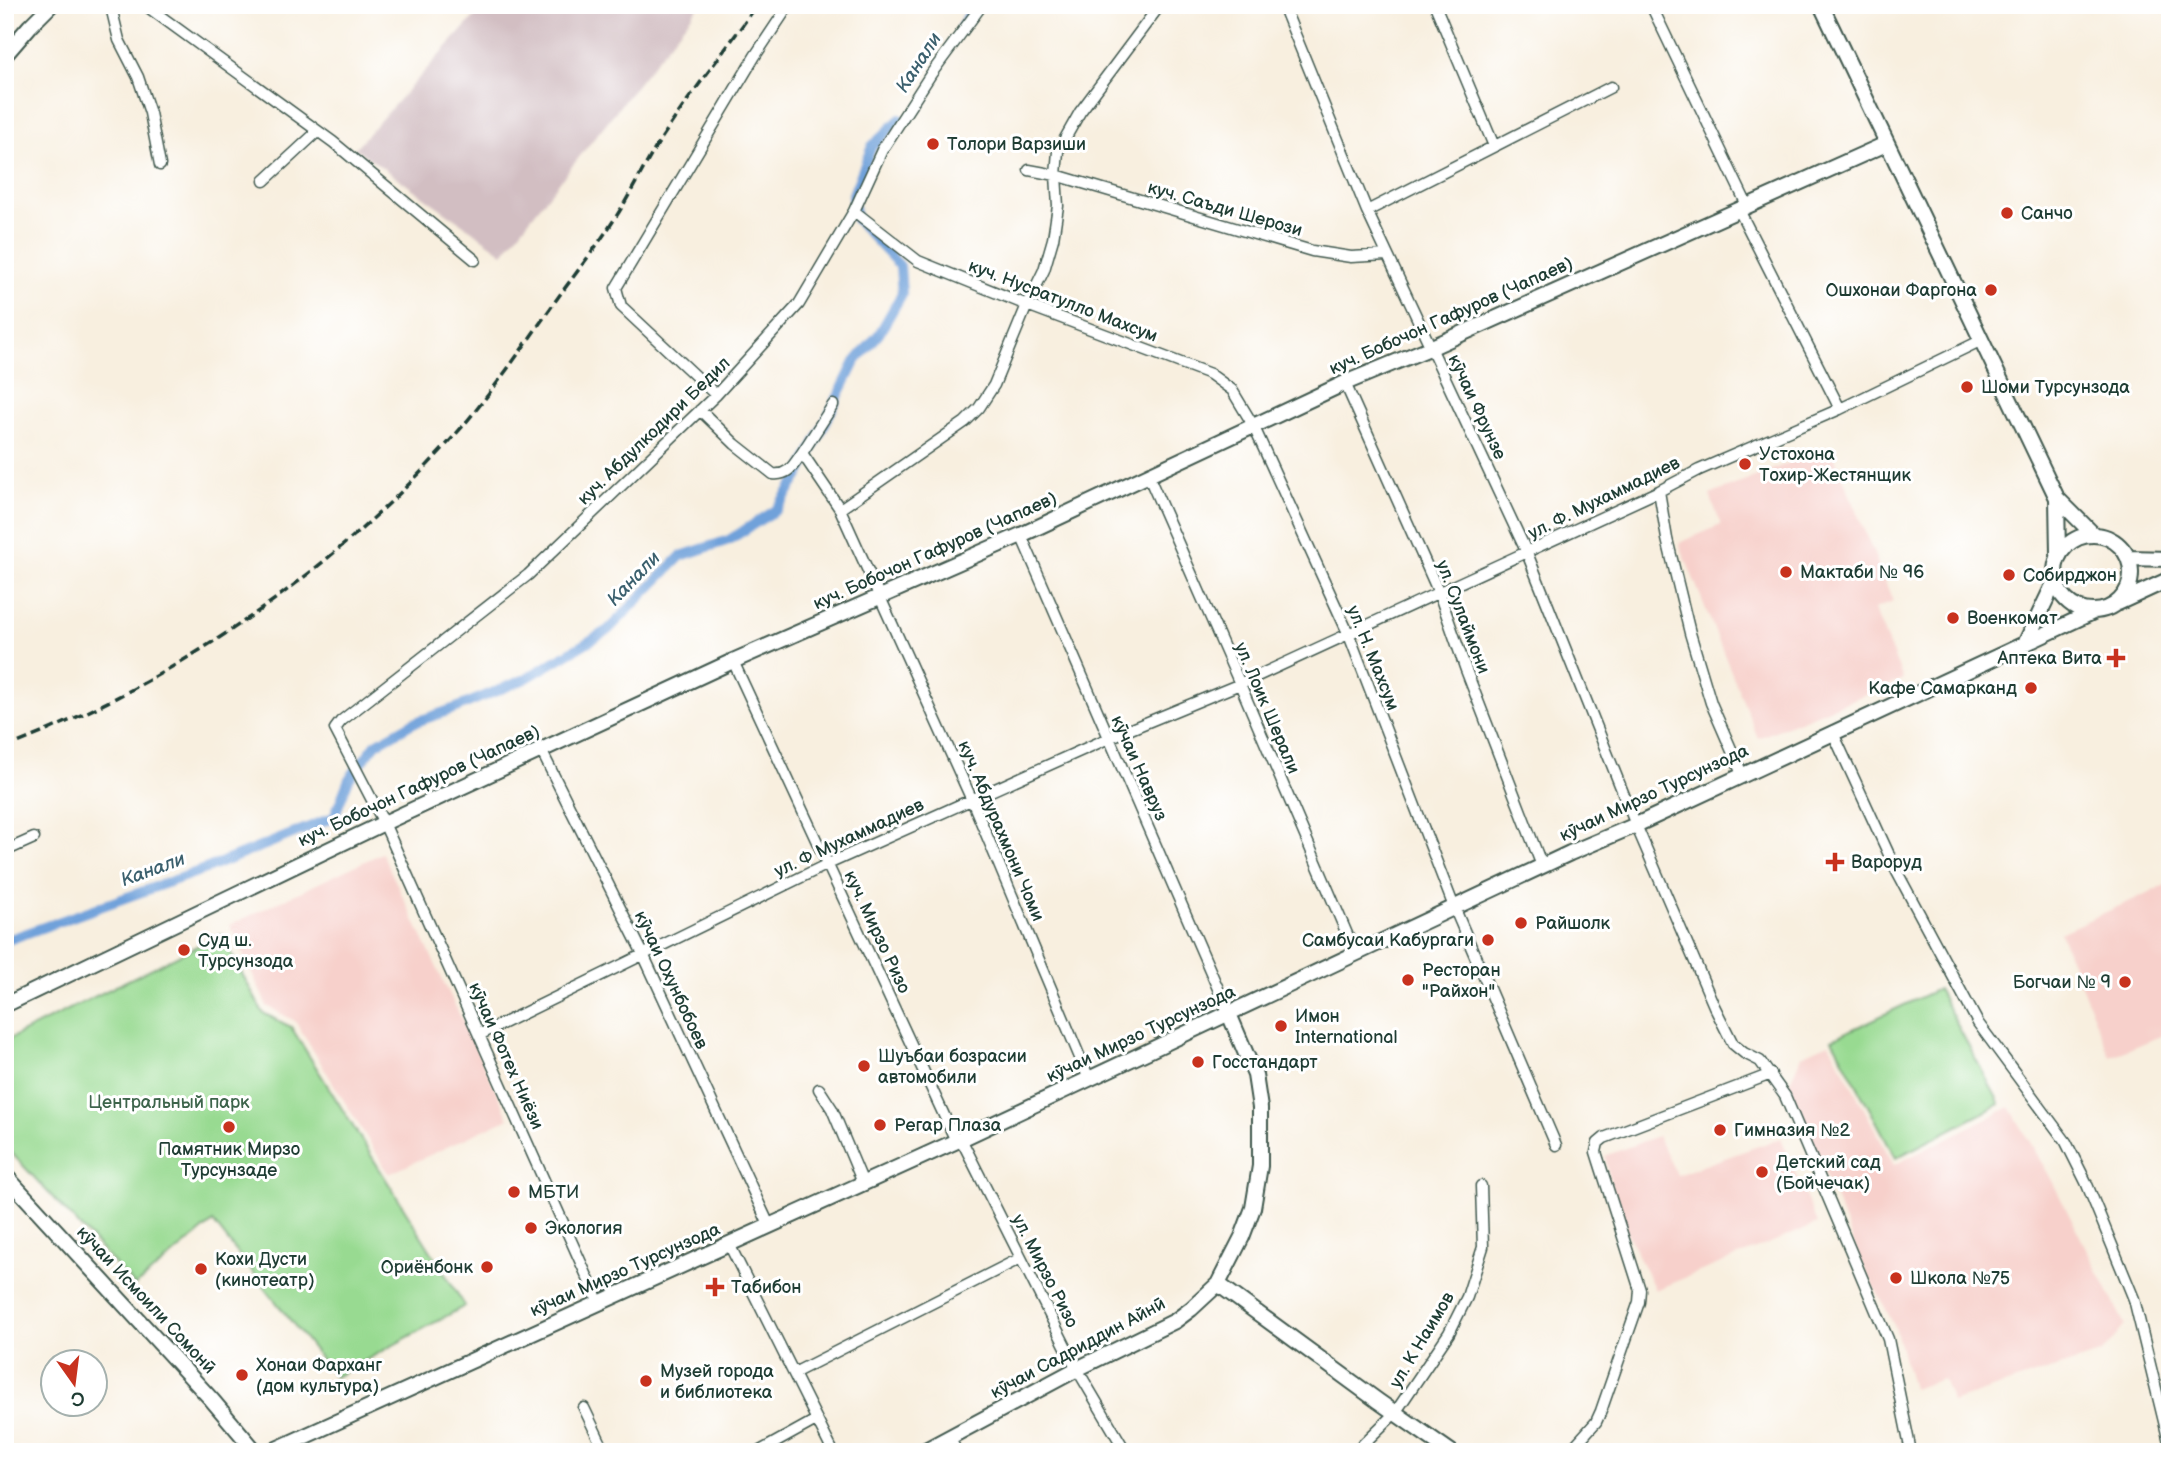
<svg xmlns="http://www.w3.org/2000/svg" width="2175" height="1457" font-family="'Balsamiq Sans',sans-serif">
	<rect width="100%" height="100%" fill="#fff"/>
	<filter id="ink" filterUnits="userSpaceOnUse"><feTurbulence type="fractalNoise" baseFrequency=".0143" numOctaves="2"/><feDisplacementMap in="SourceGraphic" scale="14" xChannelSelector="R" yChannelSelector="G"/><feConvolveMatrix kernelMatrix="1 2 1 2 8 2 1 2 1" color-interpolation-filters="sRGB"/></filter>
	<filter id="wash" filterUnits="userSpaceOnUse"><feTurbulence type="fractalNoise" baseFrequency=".00686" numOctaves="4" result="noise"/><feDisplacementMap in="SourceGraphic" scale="28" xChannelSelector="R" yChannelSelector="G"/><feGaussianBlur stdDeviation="1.57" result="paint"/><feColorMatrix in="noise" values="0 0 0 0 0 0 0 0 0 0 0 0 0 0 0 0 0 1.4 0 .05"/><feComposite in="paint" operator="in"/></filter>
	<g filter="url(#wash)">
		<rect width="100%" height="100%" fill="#f8efdf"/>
		<path fill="#f7d0cb" d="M1830 446 1893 601 1874 609 1903 679 1758 738 1679 543 1721 525 1710 495Z
			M382 853 509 1118 389 1174 295 1021 267 1006 230 925Z
			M2170 883V1032L2110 1057 2060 933Z
			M1829 1043 1894 1165 2010 1107 2050 1177 2125 1325 2102 1353 1952 1402 1943 1379 1912 1389 1895 1327 1862 1263 1788 1085 1802 1055Z
			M1657 1136 1677 1175 1781 1138 1817 1224 1655 1290 1617 1212 1605 1156Z"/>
		<path fill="#d2bec2" d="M485 5H700L503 253 355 148Z"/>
		<path fill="#98da91" stroke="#5c8c62" stroke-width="2" d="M221 934 263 1013 291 1027 465 1306 335 1377 213 1222 135 1286 5 1146V1041Z
			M1938 989 2000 1104 1896 1158 1832 1039Z"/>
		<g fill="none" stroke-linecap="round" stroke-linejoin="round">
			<path stroke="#6fa1da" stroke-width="10" d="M961 28 974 5
				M5 941 208 868 334 817 349 779 376 744 413 723 456 708 525 679 608 630 681 556 729 540 776 510 800 474 855 362 879 334 902 294 900 266 856 219 852 197 872 146 900 119"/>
		</g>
	</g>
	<g filter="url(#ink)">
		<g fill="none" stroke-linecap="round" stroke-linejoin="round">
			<g stroke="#40584e" stroke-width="13">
				<path id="street" d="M113 5 112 11 119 40 138 77 150 113 160 165
					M145 5 333 142 475 260
					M1283 5 1367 211 1527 553 1636 825 1714 1006 1733 1044 1744 1053 1760 1061 1785 1096 1888 1339 1911 1452
					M1435 5 1494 146
					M1651 5 1747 205
					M1029 170 1056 175 1312 251 1351 257 1387 255
					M264 181 318 131
					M1739 210 1840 409
					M854 211 918 261 1027 305 1210 374 1232 390 1253 425 1349 635 1454 907 1556 1145
					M1367 211 1611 87
					M1345 383 1439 593 1466 670 1542 866
					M716 395 621 306 616 288 755 56 789 5
					M700 410 735 444 773 474C789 476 794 464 802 453L840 509 971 798 1089 1079
					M802 453 833 405
					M1148 475 1240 684 1356 955
					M1659 491 1667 539 1690 633 1711 703 1742 774
					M840 509 965 422 979 408 994 385 1027 305 1044 270 1053 239 1058 206 1056 175 1058 151 1080 112 1160 5
					M1021 535 1229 1014
					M733 661 956 1141
					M1833 733 1897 872 1978 1023 2066 1142 2086 1182 2134 1299 2170 1446
					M541 750 643 954 769 1225
					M5 851 34 838
					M479 1035 828 864 1109 738 1240 684 1659 491 1699 470 1840 409 1982 340
					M819 1089 832 1109 863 1183
					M961 1139 1077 1369 1126 1452
					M729 1244 833 1452
					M599 1303 384 823 335 729 341 721 528 575 716 395 799 304 854 211 882 150 931 74 982 5
					M794 1373 1021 1258
					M584 1408 605 1452
					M949 1437 957 1452
					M760 1451 816 1420
					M1355 1452 1395 1413 1449 1333 1467 1297 1483 1247 1481 1186
					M1569 1452 1596 1422 1601 1411 1639 1302 1640 1290 1596 1152 1598 1143 1604 1138 1771 1074"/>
			</g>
			<g stroke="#40584e" stroke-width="18">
				<path id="secondary" d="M1821 5 2057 498 2093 534
					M5 55 30 26 51 5
					M2057 498 2058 554
					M2055 573a38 38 0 1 1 76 0a38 38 0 1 1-76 0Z
					M2128 558 2170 559
					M2118 603 2170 579
					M2025 644 2055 581
					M5 1005 384 823 733 661 1021 535 1345 383 1432 347 1886 144
					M5 1175 212 1400 256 1452
					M1218 1284 1378 1401 1451 1452
					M270 1452 961 1139 1570 853 1636 825 2093 612
					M922 1452 1077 1369 1175 1321 1191 1309 1218 1284 1242 1237 1253 1208 1260 1166V1108L1255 1075 1229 1014
					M2163 1452 2170 1450"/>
			</g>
			<use href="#street" stroke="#fff" stroke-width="10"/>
			<use href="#secondary" stroke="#fff" stroke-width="14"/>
			<path stroke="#1f3d34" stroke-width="3.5" stroke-dasharray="10 5" stroke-linecap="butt" d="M5 748C179 680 340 568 462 427 497 386 528 340 559 296 579 269 601 241 619 212 635 186 648 158 665 133 694 89 727 48 757 5"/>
		</g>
	</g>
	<g fill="#c8321e" stroke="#fff" stroke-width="2.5">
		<circle cx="933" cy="144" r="7"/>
		<circle cx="2007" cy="213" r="7"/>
		<circle cx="1991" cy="290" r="7"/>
		<circle cx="1967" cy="387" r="7"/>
		<circle cx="1745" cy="464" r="7"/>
		<circle cx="1786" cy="572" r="7"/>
		<circle cx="2009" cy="575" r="7"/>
		<circle cx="1953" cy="618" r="7"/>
		<path d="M2112.5 647.5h7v7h7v7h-7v7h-7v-7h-7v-7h7z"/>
		<circle cx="2031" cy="688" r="7"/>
		<path d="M1831.5 851.5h7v7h7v7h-7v7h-7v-7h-7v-7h7z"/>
		<circle cx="1521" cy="923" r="7"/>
		<circle cx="1488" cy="940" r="7"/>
		<circle cx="184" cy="950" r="7"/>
		<circle cx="1408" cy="980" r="7"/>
		<circle cx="2125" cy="982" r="7"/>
		<circle cx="1281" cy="1026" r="7"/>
		<circle cx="1198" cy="1062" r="7"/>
		<circle cx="864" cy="1066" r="7"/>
		<circle cx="880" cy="1125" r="7"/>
		<circle cx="229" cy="1127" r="7"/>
		<circle cx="1720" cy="1130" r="7"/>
		<circle cx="1762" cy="1172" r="7"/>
		<circle cx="514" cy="1192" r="7"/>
		<circle cx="531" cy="1228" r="7"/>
		<circle cx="487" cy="1267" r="7"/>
		<circle cx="201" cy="1269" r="7"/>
		<circle cx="1896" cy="1278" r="7"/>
		<path d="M711.5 1276.5h7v7h7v7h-7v7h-7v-7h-7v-7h7z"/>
		<circle cx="242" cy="1375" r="7"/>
		<circle cx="646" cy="1381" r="7"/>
	</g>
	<g text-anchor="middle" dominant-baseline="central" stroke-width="6" stroke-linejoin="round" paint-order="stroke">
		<g font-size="18" fill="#1f3d34" stroke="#fff" text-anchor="start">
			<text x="947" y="144">Толори Варзиши</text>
			<text x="2021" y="213">Санчо</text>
			<text x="1977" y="290" text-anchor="end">Ошхонаи Фаргона</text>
			<text x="1981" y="387">Шоми Турсунзода</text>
			<text x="1759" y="454">Устохона<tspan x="1759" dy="21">Тохир-Жестянщик</tspan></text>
			<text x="1800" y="572">Мактаби № 96</text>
			<text x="2023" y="575">Собирджон</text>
			<text x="1967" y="618">Военкомат</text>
			<text x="2102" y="658" text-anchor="end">Аптека Вита</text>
			<text x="2017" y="688" text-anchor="end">Кафе Самарканд</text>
			<text x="1851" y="862">Вароруд</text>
			<text x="1535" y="923">Райшолк</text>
			<text x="198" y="940">Суд ш.<tspan x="198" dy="21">Турсунзода</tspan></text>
			<text x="1474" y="940" text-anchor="end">Самбусаи Кабургаги</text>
			<text x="1422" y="970">Ресторан<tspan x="1422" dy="21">"Райхон"</tspan></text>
			<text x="2111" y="982" text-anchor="end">Богчаи № 9</text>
			<text x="1295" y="1016">Имон<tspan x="1295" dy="21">International</tspan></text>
			<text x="878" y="1056">Шуъбаи бозрасии<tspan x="878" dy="21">автомобили</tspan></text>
			<text x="1212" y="1062">Госстандарт</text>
			<text x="894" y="1125">Регар Плаза</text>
			<text x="1734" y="1130">Гимназия №2</text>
			<text x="229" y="1149" text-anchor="middle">Памятник Мирзо<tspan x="229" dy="21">Турсунзаде</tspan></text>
			<text x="1776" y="1162">Детский сад<tspan x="1776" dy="21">(Бойчечак)</tspan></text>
			<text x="528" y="1192">МБТИ</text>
			<text x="545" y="1228">Экология</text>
			<text x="215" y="1259">Кохи Дусти<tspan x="215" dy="21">(кинотеатр)</tspan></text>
			<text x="473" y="1267" text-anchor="end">Ориёнбонк</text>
			<text x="1910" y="1278">Школа №75</text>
			<text x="731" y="1287">Табибон</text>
			<text x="256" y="1365">Хонаи Фарханг<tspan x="256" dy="21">(дом культура)</tspan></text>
			<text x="660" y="1371">Музей города<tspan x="660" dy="21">и библиотека</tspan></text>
		</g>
		<g font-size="18" fill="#1f3d34" stroke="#fff">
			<text transform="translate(1225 209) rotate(16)">куч. Саъди Шерози</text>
			<text transform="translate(1063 301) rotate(21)">куч. Нусратулло Махсум</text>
			<text transform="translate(1451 316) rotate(-24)">куч. Бобочон Гафуров (Чапаев)</text>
			<text transform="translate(1477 407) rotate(65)">кӯчаи Фрунзе</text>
			<text transform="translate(654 431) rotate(-44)">куч. Абдулкодири Бедил</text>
			<text transform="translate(1604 498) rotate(-26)">ул. Ф. Мухаммадиев</text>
			<text transform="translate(935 551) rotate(-24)">куч. Бобочон Гафуров (Чапаев)</text>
			<text transform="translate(1463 617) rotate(69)">ул. Сулаймони</text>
			<text transform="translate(1373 658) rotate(68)">ул. Н. Махсум</text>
			<text transform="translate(1267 708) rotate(67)">ул. Лоик Шерали</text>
			<text transform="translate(1139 768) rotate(66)">кӯчаи Навруз</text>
			<text transform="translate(419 786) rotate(-25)">куч. Бобочон Гафуров (Чапаев)</text>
			<text transform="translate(1654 793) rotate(-25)">кӯчаи Мирзо Турсунзода</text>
			<text transform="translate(1001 831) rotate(67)">куч. Абдурахмони Чоми</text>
			<text transform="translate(849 838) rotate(-25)">ул. Ф Мухаммадиев</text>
			<text transform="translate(877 932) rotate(65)">куч. Мирзо Ризо</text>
			<text transform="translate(671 980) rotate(65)">кӯчаи Охунбобоев</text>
			<text transform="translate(1141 1034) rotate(-25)">кӯчаи Мирзо Турсунзода</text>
			<text transform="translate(506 1056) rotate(66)">кӯчаи Фотех Ниёзи</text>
			<text transform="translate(625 1270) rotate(-24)">кӯчаи Мирзо Турсунзода</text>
			<text transform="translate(1045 1271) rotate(63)">ул. Мирзо Ризо</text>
			<text transform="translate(146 1300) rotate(47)">кӯчаи Исмоили Сомонӣ</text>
			<text transform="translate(1422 1340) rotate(-59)">ул. К Наимов</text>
			<text transform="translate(1078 1348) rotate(-28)">кӯчаи Садриддин Айнӣ</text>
		</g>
		<g font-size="18" fill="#3d644b" stroke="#fff">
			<text x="169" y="1102">Центральный парк</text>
		</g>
		<g font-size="19" font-style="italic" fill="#3b606e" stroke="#fff">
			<text transform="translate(919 63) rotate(-57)">Канали</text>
			<text transform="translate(634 579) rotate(-46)">Канали</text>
			<text transform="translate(153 870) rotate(-20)">Канали</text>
		</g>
	</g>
	<rect width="2175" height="1457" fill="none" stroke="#fff" stroke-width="28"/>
	<g transform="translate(74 1383) rotate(166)"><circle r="33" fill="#ffffff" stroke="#a5b1ae" stroke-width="2"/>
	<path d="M0-5L12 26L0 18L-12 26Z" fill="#c8321e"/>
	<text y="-10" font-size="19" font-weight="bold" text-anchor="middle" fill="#1f3d34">С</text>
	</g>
</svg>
